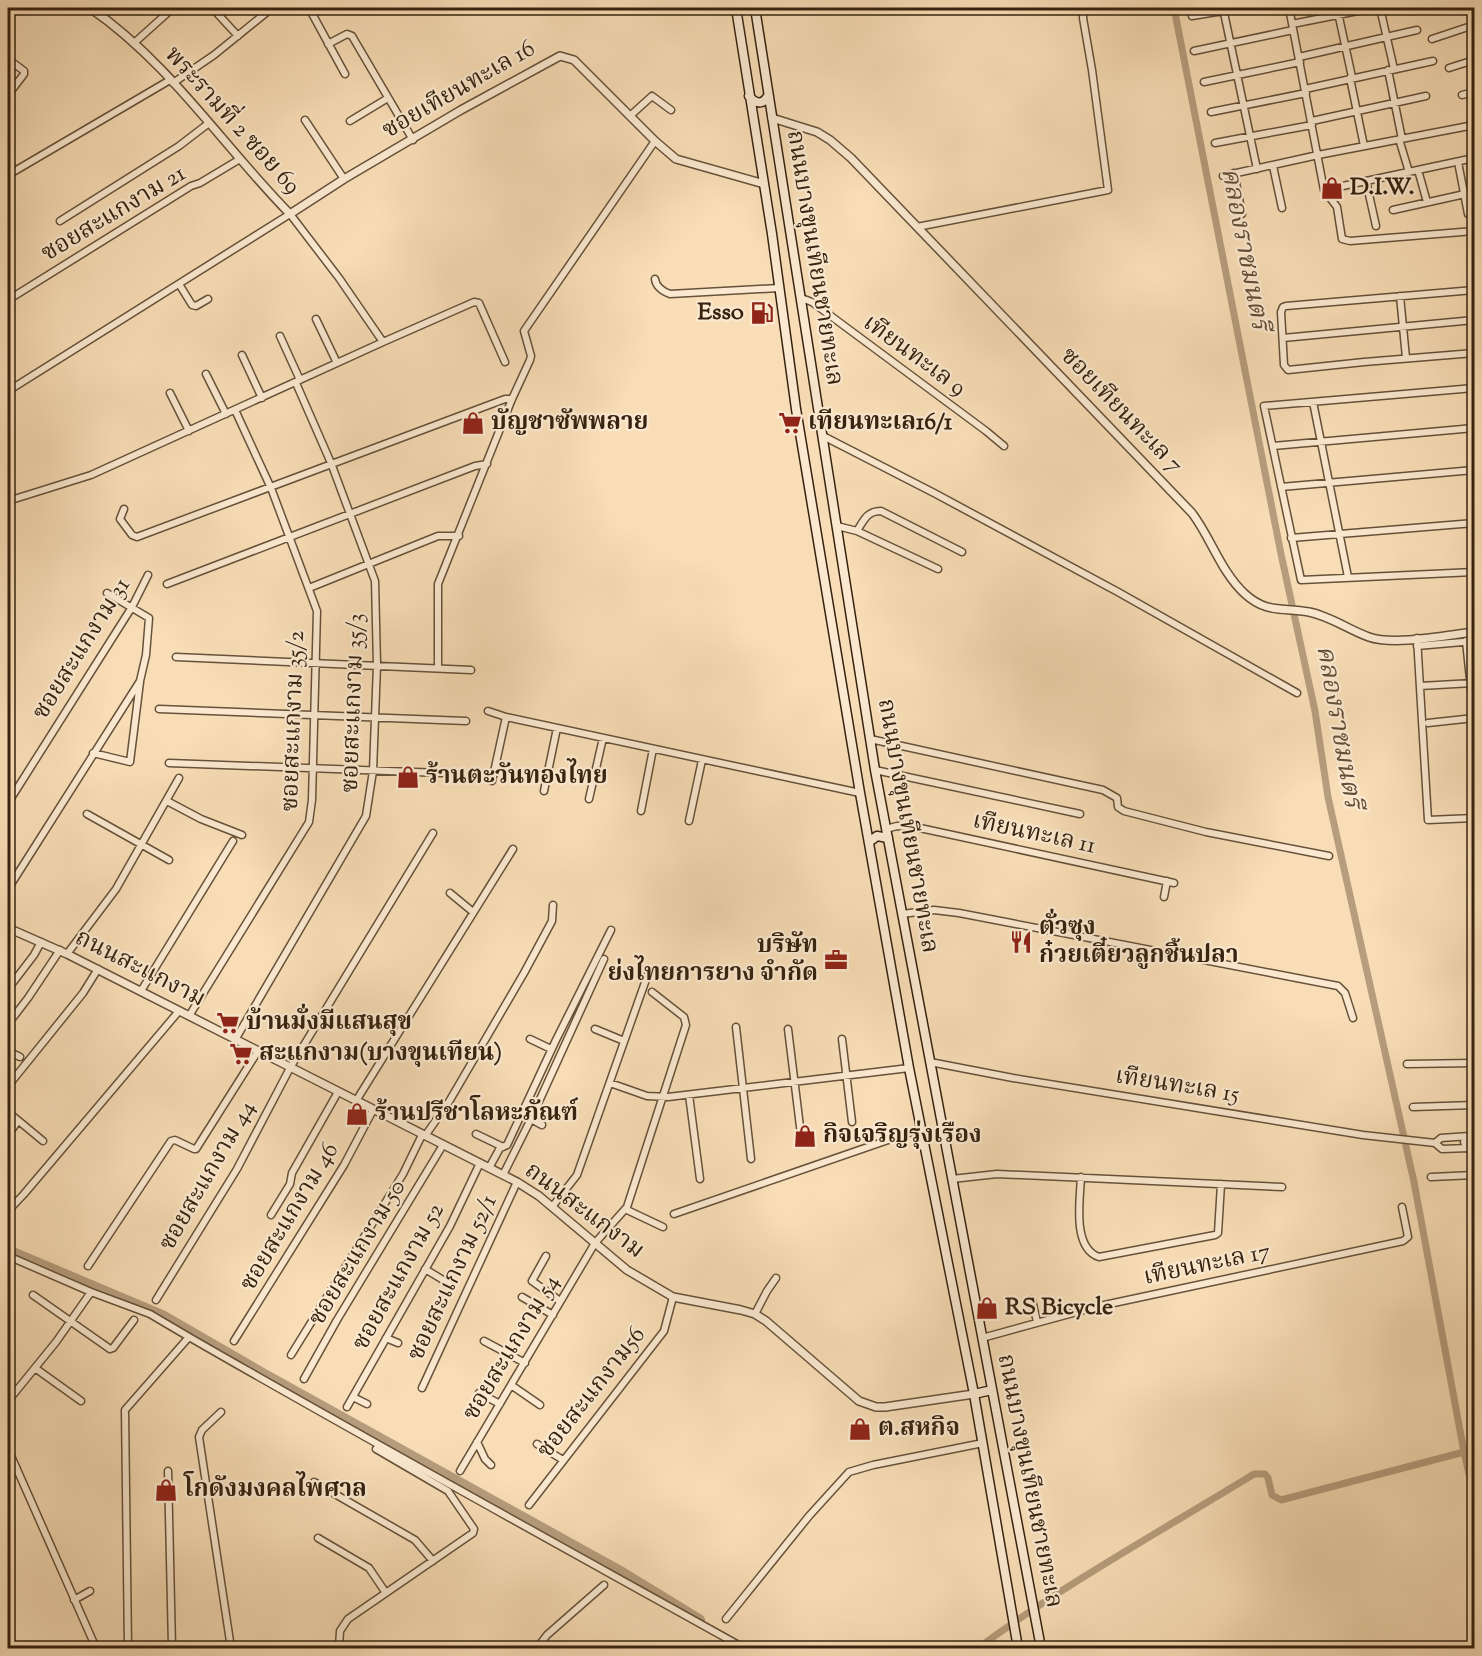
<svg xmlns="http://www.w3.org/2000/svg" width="1482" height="1656" font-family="'Sorts Mill Goudy','Noto Serif Thai',serif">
	<rect width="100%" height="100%" fill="#f8ddb6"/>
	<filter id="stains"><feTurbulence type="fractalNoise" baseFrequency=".00333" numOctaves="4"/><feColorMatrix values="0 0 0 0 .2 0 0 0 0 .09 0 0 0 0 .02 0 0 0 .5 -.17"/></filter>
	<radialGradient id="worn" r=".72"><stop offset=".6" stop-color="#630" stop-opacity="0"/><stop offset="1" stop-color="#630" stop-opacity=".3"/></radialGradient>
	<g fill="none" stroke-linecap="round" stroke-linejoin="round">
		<path stroke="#b69d7d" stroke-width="7" d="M1174 8 1281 554 1315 711 1328 797 1414 1182 1464 1452
			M978 1648C1065 1584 1161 1531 1254 1474H1265L1268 1478 1272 1495 1281 1500 1464 1452 1474 1496"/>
		<path stroke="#b69d7d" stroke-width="12" d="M8 1251 162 1316 266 1376 622 1573 699 1620"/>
		<g stroke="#665139" stroke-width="9">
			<path id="minor" d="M309 8 345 74
				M1223 8 1257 169
				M1289 8 1324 190 1337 207 1342 239 1350 241 1474 231
				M1337 8 1352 77
				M1380 8 1394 69
				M1473 8 1474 9
				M215 11 238 36
				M1413 11 1425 8
				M1192 16 1241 8
				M1292 24 1373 8
				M1432 39 1474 25
				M134 43 173 8
				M328 44 347 34 352 36 413 140
				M1194 51 1293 30
				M1299 57 1417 30
				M8 59 24 71V74L8 95
				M1449 68 1474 60
				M1388 70 1402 139
				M1350 78 1364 146
				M1204 82 1300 62
				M173 83 214 55 272 8
				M1305 89 1433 61
				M1462 95 1474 92
				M1211 112 1306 93
				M631 115 652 96 671 110
				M305 120 344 179
				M350 121 388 98
				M1312 121 1426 96
				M1399 139 1409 172
				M1215 143 1312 125
				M1458 162 1468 214
				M1273 166 1282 208
				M1418 170 1427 202
				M1234 173 1242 214
				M8 175 170 80
				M1223 176 1318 155 1474 125V127
				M1366 181 1376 226
				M1324 190 1474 158
				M1393 210 1474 192
				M60 221 179 146 209 123
				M917 227 1108 190 1092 70 1083 18 1084 8
				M655 279C656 287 662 291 670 294L779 288
				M179 284 192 305 196 306 208 299
				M1474 290 1286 306 1283 307 1281 312 1284 365 1288 370 1364 362 1474 353
				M1400 296 1406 358
				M801 298 812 302 986 431 1004 446
				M8 300 191 186 200 183 240 159
				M316 319 337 363
				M280 336 300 380
				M1283 338 1474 320
				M242 355 262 398
				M206 374 226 414
				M1474 388 1264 406 1301 580 1474 572
				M8 391 290 214 339 278 383 342
				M170 393 189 431
				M1313 402 1348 577
				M823 436 936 494 1118 592 1297 693
				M1273 446 1474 428
				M1281 487 1474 470
				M8 501 91 475 383 342 474 302 479 303 505 362
				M124 509 120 519 132 535 137 537 505 399H512
				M837 526 857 531 938 569
				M857 531C864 520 867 511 881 511L962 552
				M1291 538 1474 523
				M167 584 475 466 487 464
				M309 588 438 536H459
				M1417 638 1428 820 1474 818
				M1466 641 1474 718
				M1417 646 1474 641
				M176 657 471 670
				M438 668V584L512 399 530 360 531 356 524 331 655 141
				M1420 686 1473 683
				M159 709 466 721
				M488 711 506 717 860 793
				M1428 723 1474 718
				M870 739 1103 790 1117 798 1118 807 1124 811 1206 832 1329 856
				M93 753 130 762 140 682
				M169 763 442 773
				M875 770 1080 814
				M492 781 506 717
				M544 791 557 728
				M589 799 603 738
				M167 801 201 819 242 835
				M8 803 132 607 148 575
				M641 811 653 749
				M87 814 169 860
				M689 821 702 760
				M886 829 897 826 920 828 1174 883
				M8 889 140 681 146 655 149 618 107 593
				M450 893 473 912
				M1164 897 1167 881
				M902 914 934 910 959 913 1338 986 1345 993 1353 1018
				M8 941 13 930
				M67 954 116 889 179 778
				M8 989 34 955 41 942
				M141 991 233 841
				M189 1016 309 822 312 800 317 611 271 488 235 410
				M8 1024 28 998 60 950
				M736 1027 751 1159
				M595 1029 624 1041
				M788 1029 802 1143
				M530 1039 551 1049
				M842 1039 852 1122
				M235 1040 366 816 373 771 377 665 375 581 331 463 296 383
				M8 1051 20 1057
				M930 1062 1013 1078 1363 1135 1435 1143 1441 1138 1469 1136
				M1407 1064 1474 1063
				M610 1083 647 1096 668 1097 909 1068
				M8 1086 83 993 98 969
				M689 1095 700 1179
				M356 1101 513 849
				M1413 1107 1474 1105
				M8 1112 43 1141
				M531 1119 542 1125
				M10 1132 18 1121
				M476 1134 503 1147
				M425 1136 450 1100 524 973 552 921 553 905
				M1474 1137H1467L1464 1142 1467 1148 1474 1147
				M1435 1143 1442 1149 1469 1148
				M1473 1148V1175
				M489 1168 500 1148 507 1145 556 1040 611 930
				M503 1175 531 1119 604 959
				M1081 1177C1080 1200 1072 1248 1099 1257L1215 1235 1218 1233 1221 1184
				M1431 1177 1474 1175
				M952 1179 997 1174 1282 1187
				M552 1207 577 1175 649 971
				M625 1209 663 1227
				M8 1211 24 1194 179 1011
				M674 1214 920 1129
				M271 1215 290 1184 292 1173 338 1092
				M8 1256 91 1292 150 1314 189 1337 125 1410 128 1648
				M546 1256 532 1281 560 1301
				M88 1266 171 1141 175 1140 194 1149H196L258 1051
				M425 1269 448 1283
				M33 1295 110 1349 113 1348 134 1320
				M522 1297 553 1315
				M156 1300 237 1169 290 1068 433 833
				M1032 1300 1037 1322
				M755 1314 767 1291 776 1278
				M189 1337C373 1443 559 1545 744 1648
				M386 1338 398 1343
				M982 1338 1095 1307 1403 1241 1408 1237 1402 1207
				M234 1341 344 1165 373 1110
				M484 1341 525 1363
				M291 1355 403 1174 422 1135
				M35 1368 81 1401
				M304 1379 337 1320 443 1145
				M511 1385 540 1405
				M422 1388 517 1182
				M479 1393 500 1404
				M353 1397 367 1404
				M8 1401 56 1342 91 1292
				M347 1407 450 1226 480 1163
				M221 1412 202 1430 199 1437 231 1648
				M477 1442 485 1459 491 1465
				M537 1444 563 1460
				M8 1449 96 1648
				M168 1471 172 1647
				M460 1471 595 1243 627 1207 686 1025 684 1017 652 992
				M314 1482 415 1540 433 1561
				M529 1505 664 1331 673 1297
				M318 1538 369 1568 386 1593
				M74 1600 90 1591
				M726 1619 809 1516 849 1472 873 1465 983 1443
				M339 1648 340 1631 348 1619 473 1533 474 1529 448 1491 376 1449
				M537 1648 547 1635 604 1585"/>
		</g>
		<g stroke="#665139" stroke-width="10">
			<path id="tertiary" d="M90 8C169 62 223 146 290 214L344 179 461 110 560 56 574 60 655 141 676 159 764 184
				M772 118 817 132 830 140 851 158 1192 513C1211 538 1221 572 1245 594 1267 614 1283 607 1309 612 1330 616 1349 630 1369 637 1394 646 1447 635 1474 632
				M8 928 67 954 517 1182 539 1196 627 1270 673 1297 741 1310 755 1314 766 1321 859 1401 876 1407H885L974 1394"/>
		</g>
		<g stroke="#36220f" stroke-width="11">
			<path id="secondary" d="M736 8 772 234 796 409 860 793 909 1068 974 1394 1018 1648
				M755 8 875 770 1041 1648
				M749 96C755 104 763 105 768 96
				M869 842 877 836 888 838
				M974 1394 992 1390
				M147 1648H202"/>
		</g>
		<use href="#minor" stroke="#fae9d0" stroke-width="6"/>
		<use href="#tertiary" stroke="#fae9d0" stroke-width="7"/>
		<use href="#secondary" stroke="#fae9d0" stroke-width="8"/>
	</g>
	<defs>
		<g id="shop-bare" transform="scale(1.8)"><path d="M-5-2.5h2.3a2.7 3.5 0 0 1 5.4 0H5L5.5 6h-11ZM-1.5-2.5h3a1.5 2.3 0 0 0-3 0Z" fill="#8f2418" stroke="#fae9d0" stroke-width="2.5" paint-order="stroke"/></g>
		<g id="fuel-bare" transform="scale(1.8)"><path d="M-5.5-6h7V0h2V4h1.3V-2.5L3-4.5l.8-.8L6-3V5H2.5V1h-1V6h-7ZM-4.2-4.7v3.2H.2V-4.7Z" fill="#8f2418" stroke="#fae9d0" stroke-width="2.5" paint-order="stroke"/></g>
		<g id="supermarket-bare" transform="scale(1.8)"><path d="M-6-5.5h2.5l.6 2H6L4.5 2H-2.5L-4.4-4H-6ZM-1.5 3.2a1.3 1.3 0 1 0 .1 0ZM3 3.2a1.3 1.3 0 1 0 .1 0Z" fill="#8f2418" stroke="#fae9d0" stroke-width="2.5" paint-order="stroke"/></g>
		<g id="restaurant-bare" transform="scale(1.8)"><path d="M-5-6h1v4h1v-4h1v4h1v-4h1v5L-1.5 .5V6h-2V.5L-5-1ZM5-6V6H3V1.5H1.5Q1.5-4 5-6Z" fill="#8f2418" stroke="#fae9d0" stroke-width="2.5" paint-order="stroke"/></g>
		<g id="office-bare" transform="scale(1.8)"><path d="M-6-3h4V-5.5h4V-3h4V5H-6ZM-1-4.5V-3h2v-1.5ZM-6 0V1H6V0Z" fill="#8f2418" stroke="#fae9d0" stroke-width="2.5" paint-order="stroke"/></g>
	</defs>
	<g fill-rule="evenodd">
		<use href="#shop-bare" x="1332" y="188"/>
		<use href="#fuel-bare" x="762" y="313"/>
		<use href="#shop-bare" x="473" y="423"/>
		<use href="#supermarket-bare" x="790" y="423"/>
		<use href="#shop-bare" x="408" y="777"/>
		<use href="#restaurant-bare" x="1021" y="942"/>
		<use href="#office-bare" x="836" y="960"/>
		<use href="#supermarket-bare" x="228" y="1023"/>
		<use href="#supermarket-bare" x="241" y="1054"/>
		<use href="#shop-bare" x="357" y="1114"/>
		<use href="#shop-bare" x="805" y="1136"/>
		<use href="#shop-bare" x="987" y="1308"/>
		<use href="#shop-bare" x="860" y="1429"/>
		<use href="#shop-bare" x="166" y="1490"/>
	</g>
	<g text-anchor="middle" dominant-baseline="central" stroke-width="4.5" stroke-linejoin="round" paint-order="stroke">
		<g font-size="24" fill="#36220f" stroke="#fae9d0">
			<text transform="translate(459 90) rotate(-30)">ซอยเทียนทะเล 16</text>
			<text transform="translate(232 121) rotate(48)">พระรามที่ 2 ซอย 69</text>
			<text transform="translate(114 214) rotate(-31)">ซอยสะแกงาม 21</text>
			<text transform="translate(814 258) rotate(81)">ถนนบางขุนเทียนชายทะเล</text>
			<text transform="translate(914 356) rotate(36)">เทียนทะเล 9</text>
			<text transform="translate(1121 411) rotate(46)">ซอยเทียนทะเล 7</text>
			<text transform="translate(82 649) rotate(-58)">ซอยสะแกงาม 31</text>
			<text transform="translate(354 703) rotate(-88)">ซอยสะแกงาม 35/3</text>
			<text transform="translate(294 721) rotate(-88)">ซอยสะแกงาม 35/2</text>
			<text transform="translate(907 826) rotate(80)">ถนนบางขุนเทียนชายทะเล</text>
			<text transform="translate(1034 834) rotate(12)">เทียนทะเล 11</text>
			<text transform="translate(140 969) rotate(27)">ถนนสะแกงาม</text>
			<text transform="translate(1177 1086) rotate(9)">เทียนทะเล 15</text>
			<text transform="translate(208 1176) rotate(-60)">ซอยสะแกงาม 44</text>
			<text transform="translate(584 1211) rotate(37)">ถนนสะแกงาม</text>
			<text transform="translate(290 1217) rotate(-59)">ซอยสะแกงาม 46</text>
			<text transform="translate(358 1253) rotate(-59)">ซอยสะแกงาม 50</text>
			<text transform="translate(1207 1265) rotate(-12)">เทียนทะเล 17</text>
			<text transform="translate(399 1277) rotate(-61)">ซอยสะแกงาม 52</text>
			<text transform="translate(453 1278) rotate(-65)">ซอยสะแกงาม 52/1</text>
			<text transform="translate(512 1348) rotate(-59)">ซอยสะแกงาม 54</text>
			<text transform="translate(592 1393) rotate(-52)">ซอยสะแกงาม56</text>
			<text transform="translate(1029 1481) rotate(79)">ถนนบางขุนเทียนชายทะเล</text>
		</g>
		<g font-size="24" font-weight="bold" fill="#36220f" stroke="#fae9d0" text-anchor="start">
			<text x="1350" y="188">D.I.W.</text>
			<text x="744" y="313" text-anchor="end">Esso</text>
			<text x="491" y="423">บัญชาซัพพลาย</text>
			<text x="808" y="423">เทียนทะเล16/1</text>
			<text x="426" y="777">ร้านตะวันทองไทย</text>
			<text x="1039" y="928">ตั่วซุง<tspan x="1039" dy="28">ก๋วยเตี๋ยวลูกชิ้นปลา</tspan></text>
			<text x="818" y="946" text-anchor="end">บริษัท<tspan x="818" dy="28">ย่งไทยการยาง จำกัด</tspan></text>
			<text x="246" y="1023">บ้านมั่งมีแสนสุข</text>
			<text x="259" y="1054">สะแกงาม(บางขุนเทียน)</text>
			<text x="375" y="1114">ร้านปรีชาโลหะภัณฑ์</text>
			<text x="823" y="1136">กิจเจริญรุ่งเรือง</text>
			<text x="1005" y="1308">RS Bicycle</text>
			<text x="878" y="1429">ต.สหกิจ</text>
			<text x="184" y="1490">โกดังมงคลไพศาล</text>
		</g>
		<g font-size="26" font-style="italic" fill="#634d36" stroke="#fae9d0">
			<text transform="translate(1244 249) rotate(79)">คลองราชมนตรี</text>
			<text transform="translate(1338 727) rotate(80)">คลองราชมนตรี</text>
		</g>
	</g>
	<rect width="1482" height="1656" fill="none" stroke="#f8ddb6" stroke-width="30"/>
	<rect x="9" y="9" width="1464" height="1638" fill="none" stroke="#36220f" stroke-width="3"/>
	<rect x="15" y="15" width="1452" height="1626" fill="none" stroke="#36220f" stroke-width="1.5"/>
	<rect width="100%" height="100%" filter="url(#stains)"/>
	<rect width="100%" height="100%" fill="url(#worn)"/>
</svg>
